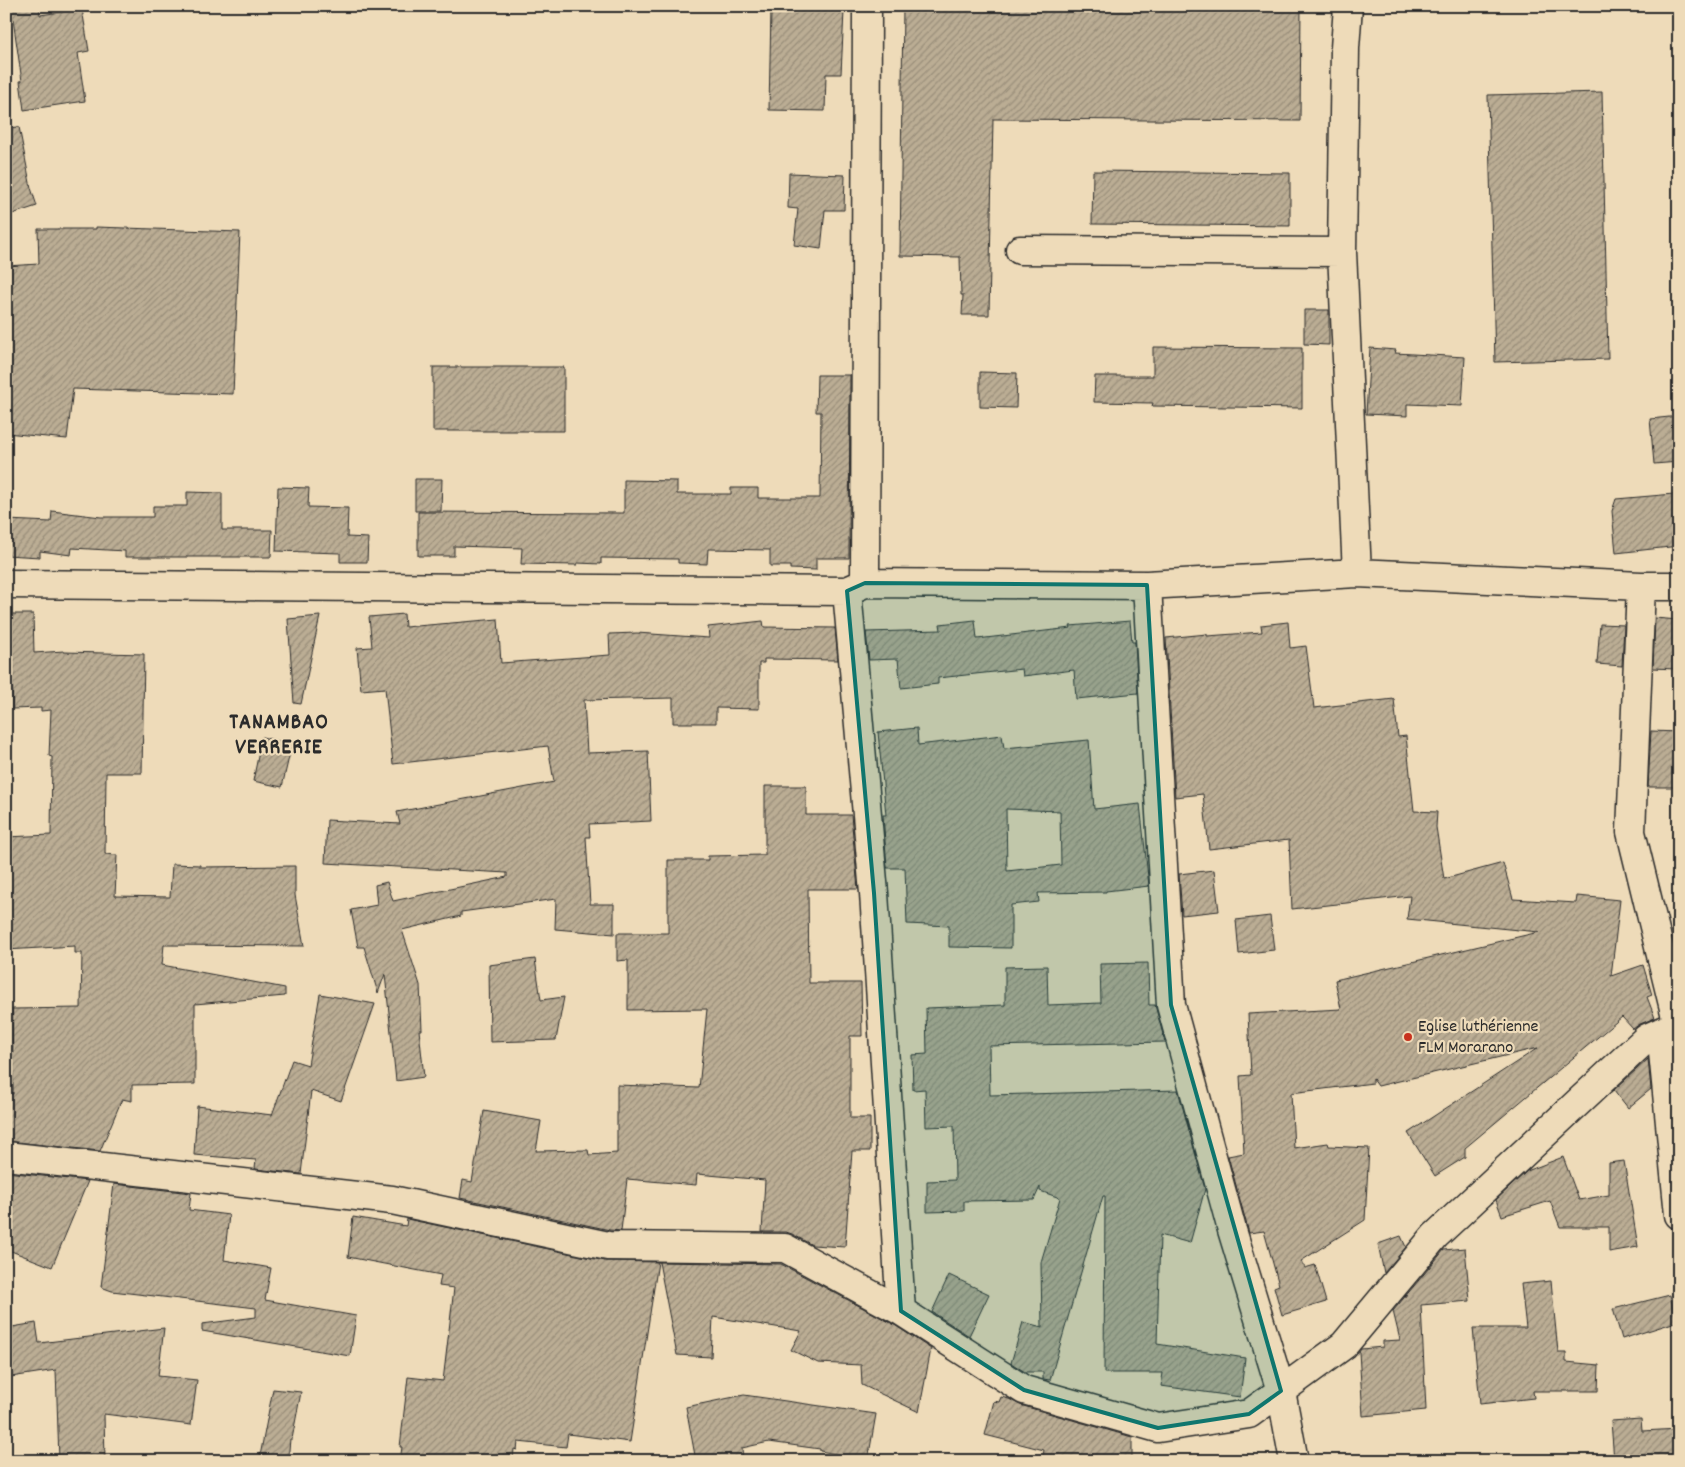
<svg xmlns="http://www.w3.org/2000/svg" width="1685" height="1467" font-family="Dekko,sans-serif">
	<defs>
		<pattern id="building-hatch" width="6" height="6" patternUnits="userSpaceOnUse" patternTransform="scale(1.25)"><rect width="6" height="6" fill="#bbad94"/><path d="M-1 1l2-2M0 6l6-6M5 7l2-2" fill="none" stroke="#988d79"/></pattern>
	</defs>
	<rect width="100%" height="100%" fill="#eedbb9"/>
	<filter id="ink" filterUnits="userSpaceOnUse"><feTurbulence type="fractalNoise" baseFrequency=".02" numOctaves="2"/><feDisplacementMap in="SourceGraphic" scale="10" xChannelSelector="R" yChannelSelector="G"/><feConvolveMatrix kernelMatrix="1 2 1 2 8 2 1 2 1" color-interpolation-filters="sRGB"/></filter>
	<g filter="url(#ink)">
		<path fill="url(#building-hatch)" stroke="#2b2b2b" fill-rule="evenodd" d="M11 6H39L40 15 82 9 89 51 78 53 85 101 24 110 20 81H22Z
			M903 6H1301L1300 121 993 119 989 315H962L963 295H961L960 257 900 256Z
			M771 10 844 11 841 74H826L825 111 769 110Z
			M1602 92 1608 359 1495 362 1488 95Z
			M19 127 31 188 37 206 6 216V128Z
			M1093 171 1290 173V226L1092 224Z
			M789 173 845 175 844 210H825L821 249 794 245 798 209 788 208Z
			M96 227 240 232 233 394 73 389 67 439 6 433V266L39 264 38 229H96Z
			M1304 310H1329V345L1304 344Z
			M1153 347 1302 348V408L1152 406 1153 403 1094 402 1095 376H1153Z
			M1370 348 1396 350 1395 353 1465 357 1462 406 1407 404V416L1366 414Z
			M433 367H564V431H433Z
			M980 372 1017 373 1016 408 980 407Z
			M817 375H850L849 558H816V570L790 569V566H770V550L708 549 707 564 678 563V559L601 558V564L577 563V565L521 564 522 548 454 546V556H418V512L624 513V480L677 481V494H731V488H758V498H820L821 412H816Z
			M1679 416V462L1654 464 1650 419Z
			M415 479H442L441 511H415Z
			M278 487 309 488 308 507 348 508 347 537 368 538 367 562H340V553L276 551Z
			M187 492 222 493V530H272L271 557H125V551L72 548 71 555 40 551V557L6 555 7 520 51 522 52 511 101 517H153V506H187Z
			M1674 494 1679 546 1616 553 1612 511 1616 499Z
			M6 614H33L34 653 64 651V652L144 654 142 773H106L105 854 117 855 115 896 170 897 172 864 200 865V867L295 866V895L304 946 164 945 162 965 285 988V996L195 1004V1084L132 1085V1101L122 1099 100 1151 6 1141V1094H13L12 1009 81 1008 82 953H75V946L6 950V837L51 835 52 757 49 756 51 710 41 711V708L12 709V657H6Z
			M404 614 405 627 498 619 501 663 610 655 609 634 637 633 709 638 708 627 763 621 764 627 835 628 838 660 764 659V663H759V709L716 708V723H673V698L584 700 587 753 648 751 651 821 589 824 590 837H586L590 904H614V934L555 929 556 899 461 912V916L402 930 420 985 422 1030H419L424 1077 396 1081 385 974 378 993 364 947H358L351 910 377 905 375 885 387 882 393 901 507 877V873L325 863 327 820 400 824 397 812 554 782 548 746 393 764 385 688 361 690 357 648 372 647 369 617Z
			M320 616 301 704 294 703 288 619Z
			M1655 618 1678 620 1675 669 1653 668Z
			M975 620 977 639 1071 628 1070 626 1130 621 1132 642H1135L1138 693 1076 699 1074 670 1023 676 1022 669 938 678V684L901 688 898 659 869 660 866 632 941 630 940 624Z
			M1288 622 1290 648 1306 646 1314 708 1394 699 1398 737 1406 736 1414 811 1437 812 1436 827 1444 879 1503 863 1513 899 1576 903 1577 896 1620 900 1611 976 1643 965 1652 995 1647 997 1655 1018 1640 1024 1633 1029 1622 1017 1465 1148V1157L1435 1176 1408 1133 1538 1048 1378 1086 1373 1079V1083L1291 1093 1294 1148 1328 1143 1329 1146 1369 1148 1365 1220 1301 1261 1305 1268 1315 1265 1326 1302 1282 1315 1274 1287 1279 1285 1264 1231 1249 1233 1228 1156 1244 1153 1240 1076 1251 1075 1248 1014 1341 1009 1335 980 1539 932 1407 919 1410 896 1292 909 1289 840 1209 849 1203 794 1175 797 1166 638 1207 634V636L1262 632 1261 625Z
			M1600 624 1624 625 1622 666 1597 664Z
			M917 728 918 745 1002 735 1004 748 1089 740 1094 809 1140 804 1149 886 1106 891V892L1038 893 1039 902 1011 905V948L949 947V926L907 924 905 868H887L883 815H886L878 732ZM1006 809 1060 811 1061 865 1007 871Z
			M1651 731 1679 732V787H1648Z
			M262 737 292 744 282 787 253 781Z
			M765 786H806V815H851L858 889H808L809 983H861L862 1036H850V1118H870V1151H852L845 1247 812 1245 792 1234 786 1232H762L765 1180 697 1174 696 1185 627 1179 621 1231 610 1230 460 1198 463 1180 472 1182 484 1111 541 1121 536 1151 588 1150 589 1155 617 1153V1085L699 1088 707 1009 628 1010V960L617 961V933H668V860H708V856L765 855Z
			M1214 870 1219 911 1182 915 1179 874Z
			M1270 916 1274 950 1239 954 1236 920Z
			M535 959 541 1000 564 997 556 1040 490 1042 489 965Z
			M1148 963 1149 1005H1155L1165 1042 989 1046 990 1095 1178 1090 1205 1189 1190 1243 1160 1235 1157 1344 1245 1358 1240 1397 1161 1386 1163 1373H1104L1105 1196H1103L1050 1380 1043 1379V1372H1025L1011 1363 1023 1322 1042 1327 1041 1262 1060 1198 1040 1191V1187L1034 1200 964 1201V1211L927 1212V1181L955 1180 954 1126 926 1127 925 1089 913 1090 912 1055 927 1054 926 1008 1005 1005V967L1047 966 1048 1005 1101 1003 1100 964Z
			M320 994 375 1004 341 1101 311 1091 301 1174 255 1169 256 1160 194 1155 197 1106 272 1115 292 1060 308 1065Z
			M1648 1059 1651 1089 1628 1108 1614 1090Z
			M1563 1157 1579 1200 1609 1195V1163L1624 1161 1638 1247 1609 1252V1227H1560L1550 1201 1502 1216 1496 1200 1527 1171Z
			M6 1172 88 1181 52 1267 6 1249Z
			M114 1184 191 1193 189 1210 229 1215 224 1260 271 1268 265 1300 356 1316 350 1356 202 1331V1324L256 1317V1308L112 1291 101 1287Z
			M353 1217 406 1226 407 1219 605 1261 658 1262 630 1442 568 1434 566 1447 518 1442 517 1450 514 1449 513 1461H400L402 1447H400L408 1377 443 1381 454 1288 439 1286 441 1275 348 1257Z
			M1401 1236 1406 1247 1384 1273 1378 1244Z
			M1465 1248 1470 1301 1421 1305 1426 1410 1363 1416 1359 1352 1361 1349 1383 1347V1341L1400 1340 1393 1311 1444 1250Z
			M659 1262 781 1264 893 1324 931 1349 919 1412 862 1385 861 1365 818 1363 791 1350 801 1331 713 1317 711 1357 677 1355Z
			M949 1275 989 1294 969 1336 932 1312Z
			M1551 1281 1558 1352H1566V1362L1599 1365 1598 1391H1533L1534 1398 1480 1404 1473 1328H1526L1521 1284Z
			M1670 1295 1676 1322 1622 1339 1613 1309Z
			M36 1323 39 1343 164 1328 158 1376 197 1380 191 1425 104 1414 105 1461H59L56 1370 11 1377 6 1345V1328Z
			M273 1389 301 1392 292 1439H290L288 1461H259Z
			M744 1395 876 1414 868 1460 820 1451V1449L769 1442 742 1448 743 1461H696L686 1407Z
			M1001 1397 1009 1399 1020 1405 1132 1437V1461H1042L1044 1450 985 1435 994 1401 999 1402Z
			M1641 1419 1642 1431 1679 1429V1461H1614L1611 1421Z"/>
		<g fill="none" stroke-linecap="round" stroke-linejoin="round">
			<g stroke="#2b2b2b" stroke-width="31">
				<path id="minor" d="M1348 6 1345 48 1342 252 1357 573
					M1020 250 1342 252
					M865 583 867 6
					M6 584 847 591 865 583 1147 585 1357 573 1641 586H1679
					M1147 585 1171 1005 1232 1230 1281 1391 1294 1461
					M1641 586 1631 832 1678 1025
					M847 591 874 893 901 1311
					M1661 1032 1679 1215
					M6 1156 392 1200 608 1246 785 1248 901 1311 1024 1390 1158 1428 1249 1414 1344 1345 1435 1236 1647 1038 1679 1024"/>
			</g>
			<use href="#minor" stroke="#eedbb9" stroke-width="28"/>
		</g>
	</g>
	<path fill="#0f766e" fill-opacity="0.2" stroke="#0f766e" stroke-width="4" stroke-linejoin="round" d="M865 583 1147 585 1171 1005 1281 1391 1249 1414 1158 1428 1024 1390 901 1311 874 893 847 591Z"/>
	<circle fill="#c8321e" stroke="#eedbb9" stroke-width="2" cx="1408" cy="1037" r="5"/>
	<g text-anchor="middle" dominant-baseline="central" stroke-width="4.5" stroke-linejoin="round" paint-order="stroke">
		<g font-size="18" fill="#2b2b2b" stroke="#eedbb9" text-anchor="start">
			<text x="1418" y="1027">Eglise luthérienne<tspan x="1418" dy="21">FLM Morarano</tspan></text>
		</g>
		<g font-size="22" font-weight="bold" letter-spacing="1" fill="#2b2b2b" stroke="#eedbb9">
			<text x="279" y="723">TANAMBAO<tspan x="279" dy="25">VERRERIE</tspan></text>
		</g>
	</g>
	<rect width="1685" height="1467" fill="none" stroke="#eedbb9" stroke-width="25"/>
	<rect x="12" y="12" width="1660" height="1442" fill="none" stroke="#2b2b2b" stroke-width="2" filter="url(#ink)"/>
</svg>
